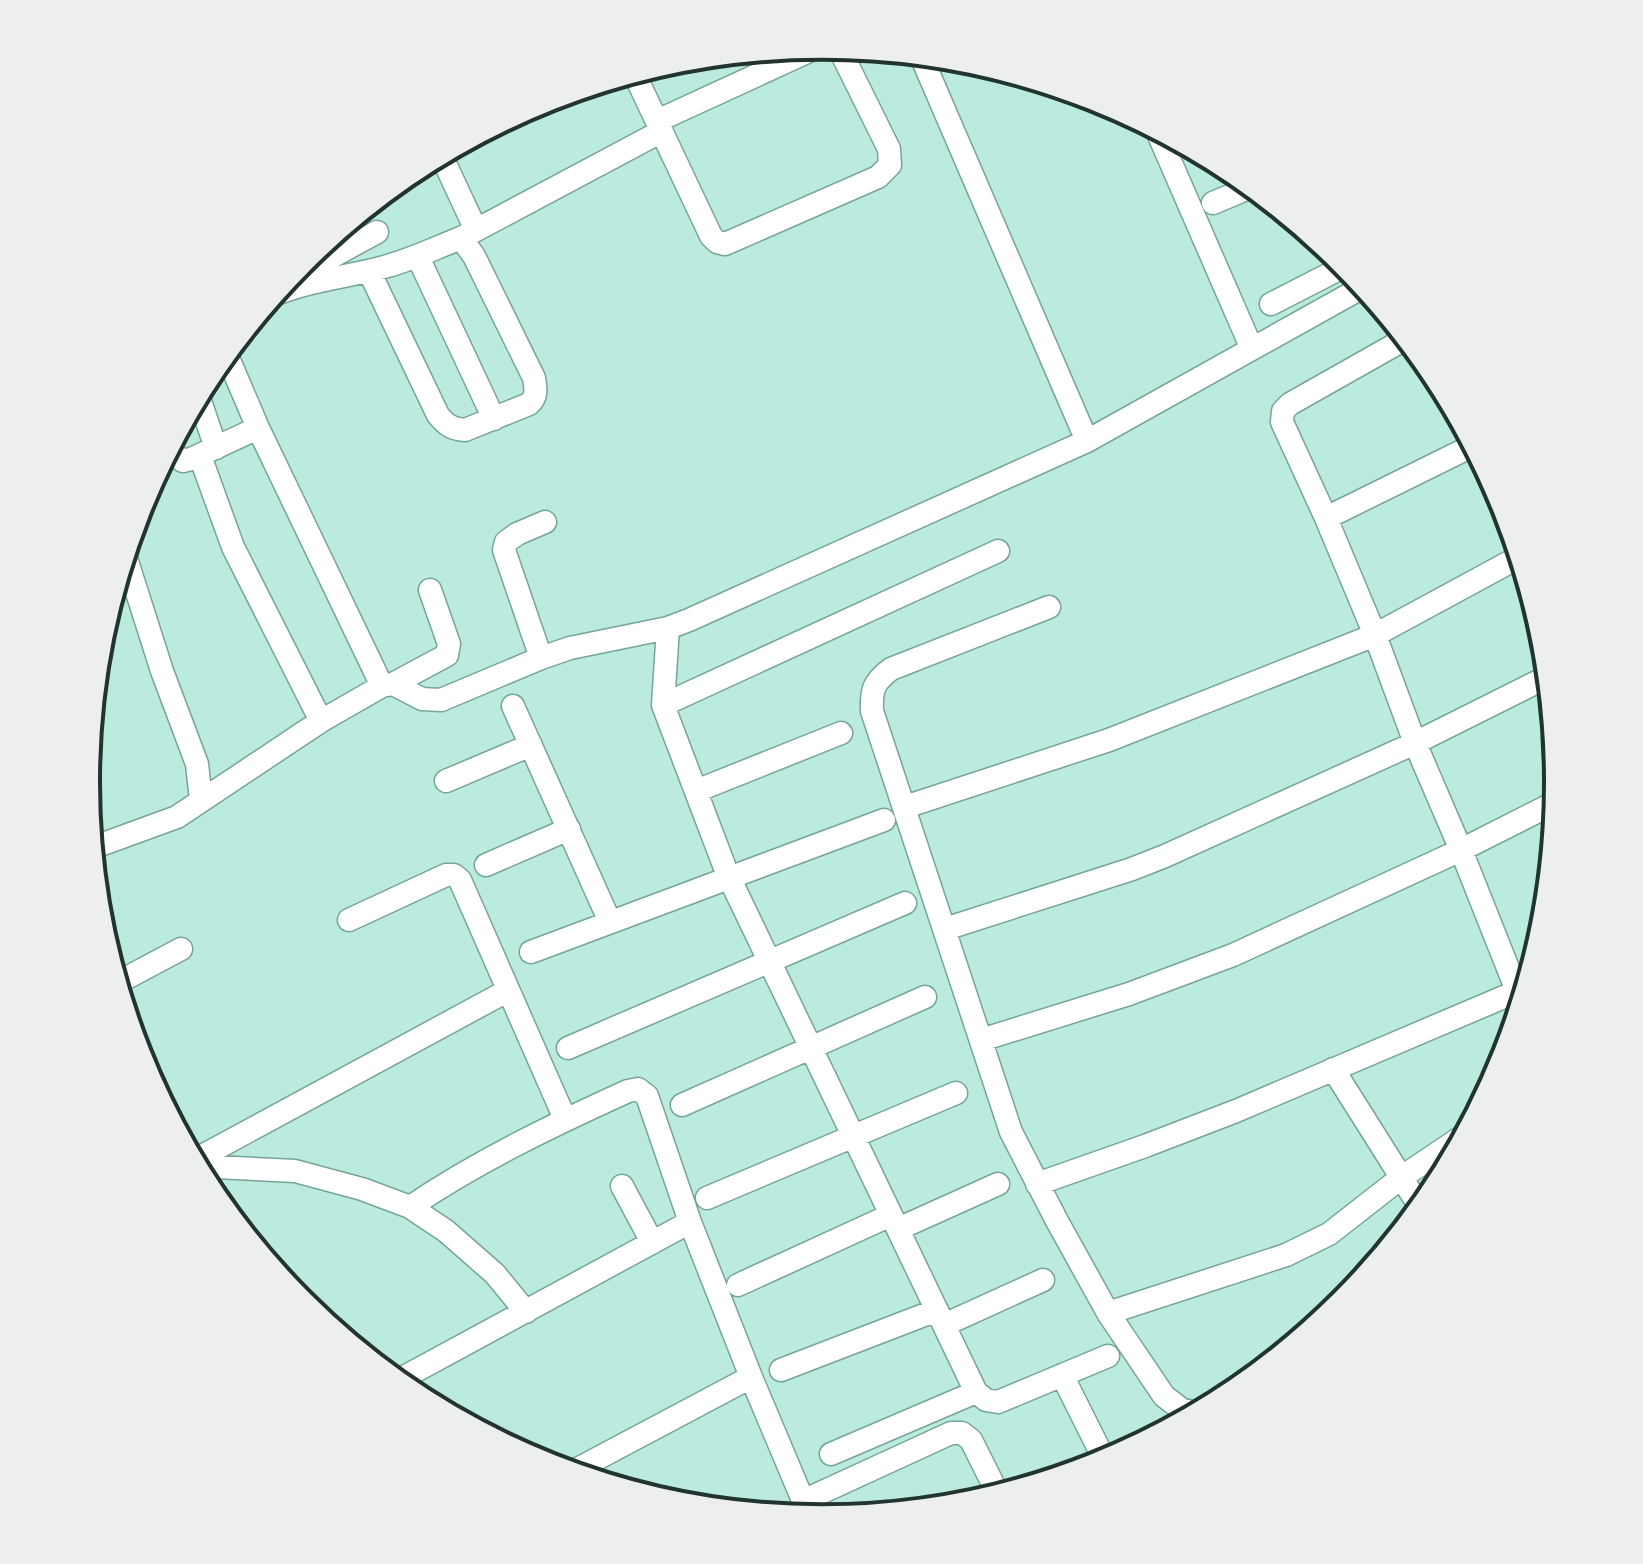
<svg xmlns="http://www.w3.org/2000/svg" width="1643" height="1564" font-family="'Work Sans',sans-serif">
	<rect width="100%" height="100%" fill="#bbebdf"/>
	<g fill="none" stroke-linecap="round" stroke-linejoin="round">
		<g stroke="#76a499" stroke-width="25">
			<path id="minor" d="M921 56 1087 441
				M634 73 711 236 717 242 725 244 878 177 890 165 889 149 839 48
				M657 121 820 46
				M1157 131 1252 349
				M441 155 476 230
				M1213 203 1251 187
				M461 238 662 131
				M418 257 494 419
				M306 284 309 271 315 266 377 232
				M274 295C309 280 348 277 384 267 411 260 435 248 461 238L474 256 534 378C536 389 537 397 529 404L465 430C452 429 446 425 438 415L369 271
				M1271 304 1345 266
				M1405 339 1290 404 1283 411 1282 422 1326 518 1375 635 1415 743 1461 850 1517 991
				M226 353 258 428 382 686
				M198 395 216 448
				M171 446 176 456 183 461 191 459 258 428
				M200 456 233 547 321 721
				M1326 518 1472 446
				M125 555 162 671 197 764 201 800
				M1049 607 891 669C874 682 871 689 872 711L1011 1132 1057 1221 1108 1313 1164 1396 1181 1409 1195 1413
				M668 628 663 705 727 873 976 1392 831 1454
				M541 658 504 550 506 542 517 534 545 522
				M393 684 447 655 449 644 430 590
				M663 705 998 551
				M513 706 610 922
				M446 781 531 745
				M696 791 841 733
				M905 807 1109 740 1375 635 1519 557
				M92 848 177 817 321 721 382 686 393 684 422 699 441 700 541 658 570 648 668 628 689 620 1087 441 1363 287
				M486 865 569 829
				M349 920 446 875H454L460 880 565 1119
				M945 929 1132 869 1165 856 1415 743 1547 677
				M531 952 884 820
				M117 983 181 949
				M981 1040 1129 994 1233 955 1461 850 1556 802
				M568 1048 905 903
				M1333 1069 1420 1207
				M682 1105 925 997
				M193 1161 507 991
				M196 1166 295 1171 362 1189 410 1207 446 1231 495 1274 526 1312
				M1037 1184 1145 1146 1236 1111 1525 988
				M622 1186 652 1242
				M707 1198 956 1093
				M410 1207C478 1161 553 1125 628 1091L638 1089 647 1096 690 1222 751 1377 810 1517
				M898 1229 998 1184
				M738 1285 891 1215
				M1108 1313 1286 1255 1329 1234 1402 1177 1463 1136
				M944 1325 1043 1280
				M781 1370 937 1310
				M1062 1375 1105 1461
				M397 1381 690 1222
				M976 1392 986 1400 998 1402 1108 1356
				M572 1472 751 1377
				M803 1501 951 1433H962L971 1440 998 1494"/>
		</g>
		<use href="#minor" stroke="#fff" stroke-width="22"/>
	</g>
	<path d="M0 0H1643V1564H0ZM100 782a722 722 0 1 1 1444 0a722 722 0 1 1-1444 0Z" fill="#edefee" fill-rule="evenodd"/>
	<path fill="none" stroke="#213430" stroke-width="4" d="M100 782a722 722 0 1 1 1444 0a722 722 0 1 1-1444 0Z"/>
</svg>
